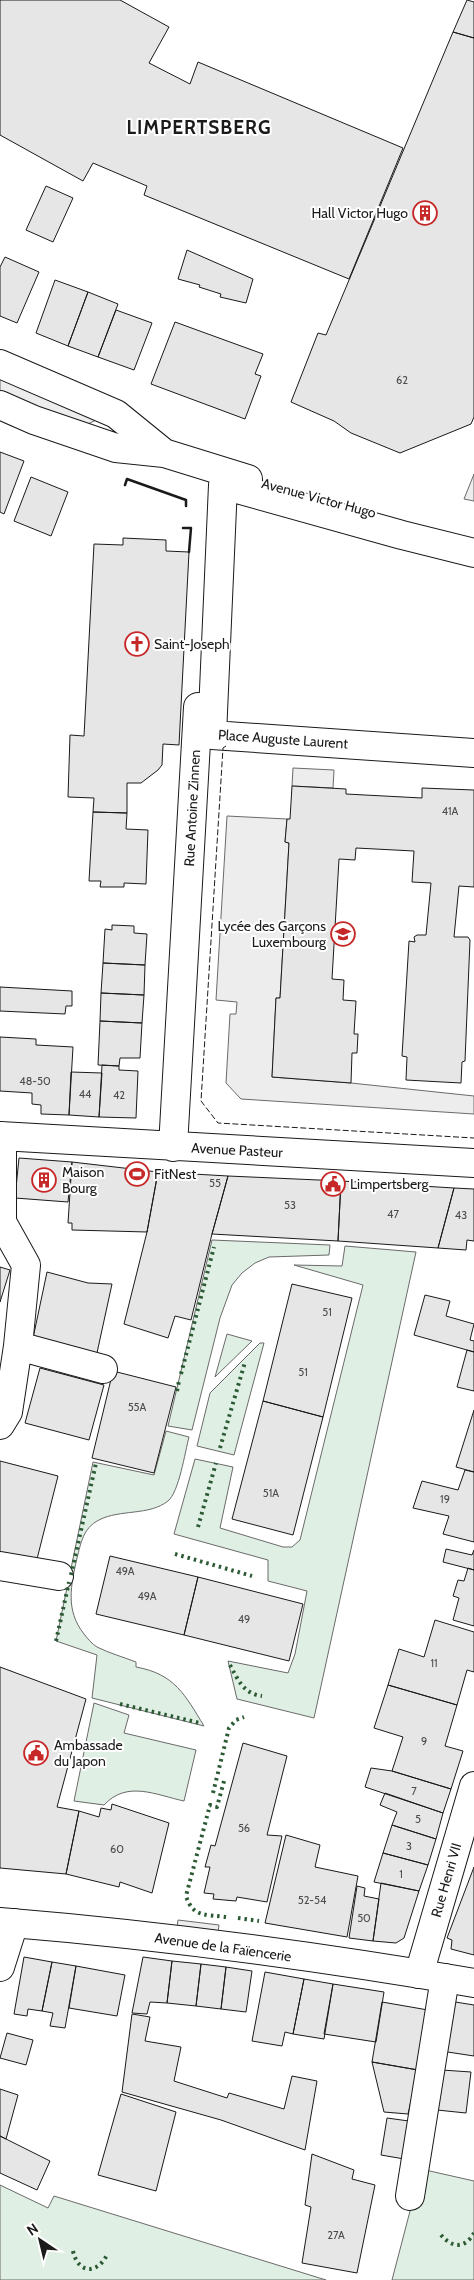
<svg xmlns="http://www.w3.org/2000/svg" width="474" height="2280" font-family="Cabin,sans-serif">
	<rect width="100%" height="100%" fill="#fff"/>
	<path fill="#e0efe3" stroke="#6a6a6a" d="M212 1240 330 1245 329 1255 269 1257 255 1263 242 1273 232 1285 220 1318 192 1430 168 1426Z
		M345 1246 416 1252 314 1718 237 1699 228 1661 288 1673 295 1654 307 1591 268 1581V1560L174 1534 195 1459 233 1467 220 1528 283 1547H292L300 1540 363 1285 294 1265 342 1266Z
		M227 1334 252 1341 215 1377Z
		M260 1343H264L234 1455 197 1446 210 1393Z
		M166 1431 189 1437C185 1452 179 1492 168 1501 149 1516 120 1509 99 1520 83 1528 81 1543 77 1558 71 1585 65 1610 84 1634 87 1638 92 1644 97 1647 109 1653 123 1657 136 1662V1667C175 1674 185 1695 204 1726L92 1698 97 1655 56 1641 93 1462 154 1475Z
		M94 1703 129 1715 124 1733 196 1750 184 1801C156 1795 127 1780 104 1805L74 1801Z
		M421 2169 474 2181V2280H392Z
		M0 2185 48 2208 54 2196 326 2280H0Z"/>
	<path fill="#ededed" stroke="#6a6a6a" d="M0 372 104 416 78 429 0 395Z
		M474 474V501L464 499Z
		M293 768 334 770 333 788 292 786Z
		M227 816 287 819 285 842 289 843 280 998H276L272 1077 351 1083 474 1096V1114L241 1099 226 1083 230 1014H236L237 1002 216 1000Z
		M178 1920 219 1925 218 1933 177 1928Z"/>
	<path fill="#e6e6e6" stroke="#1a1a1a" d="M0 0H120L169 27 149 63 190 84 198 62 403 148 349 279 144 195 147 186 93 163 83 181 0 135Z
		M467 0 474 2V38L453 32Z
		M453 32 474 38V417L471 424 400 453 351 433 334 421 291 402 318 333 326 335Z
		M46 186 73 198 53 242 26 230Z
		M187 250 253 279 246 303 220 297 221 294 199 287 200 285 178 279Z
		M5 257 39 272 17 323 0 316V267Z
		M55 280 88 292 68 346 36 333Z
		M88 292 118 304 98 357 68 346Z
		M116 310 152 323 134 370 98 357Z
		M175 322 263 354 255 374 261 376 245 419 151 384Z
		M0 452 24 461 4 514 0 512Z
		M31 477 68 492 51 536 14 521Z
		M123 538 166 540V551L189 552 179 745 163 744 162 765 158 770 141 783H127V813L93 812 94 798 68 797 70 735 84 736 94 544 123 545Z
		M292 786 346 789V794L422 798V788L474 790V887L459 886 454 937H468L470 940 465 1061 462 1062 461 1083 406 1080 407 1057 402 1056 409 941 415 942 414 937 417 935H426L431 883 412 882 414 851 356 848 355 860 339 859 332 979 344 980 343 1000 356 1001 354 1034H358L357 1053H352L351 1083 272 1077 276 998H280L289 843 285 842 287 819H290Z
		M93 812 127 813 126 829 148 830 146 884 124 883V887H100L101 881H89Z
		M112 925 134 926V933L147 934 145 965 103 963 105 929 112 930Z
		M103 963 145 965 144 995 101 993Z
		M0 987 72 991V1006H66L65 1014 0 1011Z
		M101 993 144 995 142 1023 100 1021Z
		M100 1021 142 1023 140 1058H120L119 1066 98 1065Z
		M0 1037 36 1039V1045L73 1047 69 1115 41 1114V1105L32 1104V1093L0 1091Z
		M102 1065 119 1066V1070L138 1071 136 1118 99 1117Z
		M71 1072 102 1073 99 1117 69 1115Z
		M19 1158 72 1162 68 1202 15 1198Z
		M72 1162 158 1172 147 1232 72 1230V1223H68Z
		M158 1172 228 1176 212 1234 191 1320 175 1316 168 1338 124 1324 147 1232Z
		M228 1176 341 1181 338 1241 212 1234Z
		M341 1181 454 1188 438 1248 338 1241Z
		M454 1188 474 1189V1241L467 1240 466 1250 438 1248Z
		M0 1267 10 1270 0 1302Z
		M47 1272 88 1283 112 1284 95 1362 32 1343Z
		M292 1284 352 1298 323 1417 263 1401Z
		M425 1295 450 1301 446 1316 474 1324 470 1340 474 1341V1352L414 1335Z
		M467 1350 474 1352V1391L457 1387Z
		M40 1368 104 1385 89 1440 25 1423Z
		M113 1371 176 1387 154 1473 92 1458Z
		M263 1401 323 1417 293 1535 232 1519Z
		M474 1410V1472L456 1467Z
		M0 1461 58 1476 36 1563 0 1554Z
		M465 1470 474 1472V1542L443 1534 449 1516 413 1508 422 1481 458 1490Z
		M446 1549 472 1555 474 1550V1570L443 1562Z
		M110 1556 198 1577 184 1635 96 1614Z
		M468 1568 474 1570V1626L453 1620 459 1598 453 1596 458 1580 464 1581Z
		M198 1577 303 1604 289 1661 184 1635Z
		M435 1620 474 1632V1672L467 1670 457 1705 388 1685 399 1649 424 1657Z
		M0 1667 86 1699 57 1807 79 1811 66 1874 0 1868Z
		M388 1685 457 1705 445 1746 463 1751 451 1789 392 1771 403 1737 374 1728Z
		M243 1743 287 1756 267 1835 282 1836 267 1902 237 1897 236 1901 213 1899 214 1894 204 1893 210 1867H205L211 1845 215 1846Z
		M371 1768 392 1771 451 1789 443 1813 365 1787Z
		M385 1793 443 1813 436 1839 392 1825 397 1812 380 1805Z
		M112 1804 169 1823 152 1893 120 1882 119 1887 66 1874 79 1811 99 1817 101 1808 111 1810Z
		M392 1825 436 1839 428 1865 383 1853Z
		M286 1835 320 1845 315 1867 358 1876 347 1937 265 1923Z
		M383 1853 428 1865 419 1891 374 1882Z
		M474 1867V1955L451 1949 452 1940 447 1938Z
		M381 1883 419 1891 404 1938 396 1943 373 1941Z
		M357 1886 365 1888 364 1896 379 1899 373 1941 349 1938Z
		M24 1957 52 1962 42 2011 28 2009 27 2016 14 2014Z
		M143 1957 172 1961 167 2003 150 2002 147 2014 132 2013Z
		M172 1961 201 1964 196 2006 167 2003Z
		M52 1962 76 1966 65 2028 50 2026 53 2013 42 2011Z
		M201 1964 226 1967 221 2009 196 2006Z
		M76 1966 125 1975 117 2016 69 2008Z
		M226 1967 252 1971 246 2012 221 2009Z
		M265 1972 304 1979 293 2034 285 2032 282 2046 252 2041Z
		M304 1979 333 1984 324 2039 293 2034Z
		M333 1984 384 1992 376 2042 324 2034Z
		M449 2001 474 2005V2056L441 2051Z
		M382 2002 428 2010 418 2070 372 2062Z
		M132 2014 150 2017 145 2041 181 2047 174 2081 227 2098 229 2093 284 2109 292 2076 317 2081 305 2150 221 2120 122 2092Z
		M7 2033 33 2040 26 2065 0 2058Z
		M372 2062 418 2070 408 2114 384 2112Z
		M442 2070 471 2072 466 2113 437 2110Z
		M0 2089 18 2095 6 2139 0 2136Z
		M121 2094 176 2112 156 2191 98 2175Z
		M387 2118 416 2122 410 2160 381 2155Z
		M0 2136 50 2161 37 2190 0 2173Z
		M312 2154 354 2170 352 2179 375 2185 357 2273 302 2263 311 2207 305 2205Z"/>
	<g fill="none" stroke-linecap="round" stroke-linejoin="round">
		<g stroke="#1a1a1a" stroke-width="30">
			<path id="minor" d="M0 364 116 414 164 453
				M0 405 34 420 116 448 164 453 248 479
				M474 553 402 535 223 485 212 735 474 753
				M0 1136 474 1163
				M173 1147 198 707
				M18 1346 103 1369
				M0 1425 8 1412 18 1346 26 1265 2 1222V1136
				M0 1566 59 1576
				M0 1967 14 1923
				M419 1974 474 1786
				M410 2196 445 1978"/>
		</g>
		<g stroke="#1a1a1a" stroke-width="30">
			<path id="major" d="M0 1922C158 1935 317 1956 474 1983"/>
		</g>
		<use href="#minor" stroke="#fff" stroke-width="28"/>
		<use href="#major" stroke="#fff" stroke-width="28"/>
		<path stroke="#2b5a34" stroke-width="4" stroke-dasharray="2.5 4" stroke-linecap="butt" d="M181 1374 214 1247
			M177 1391 179 1381
			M220 1448 245 1362
			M198 1527 216 1463
			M175 1554 252 1576
			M71 1575 96 1463
			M56 1641 69 1582
			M230 1665C238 1680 244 1694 262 1696
			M120 1704 200 1723
			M224 1781 217 1807 210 1805 186 1896C193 1918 206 1914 226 1917
			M213 1793 229 1728 236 1720 244 1717
			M238 1918 259 1921
			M441 2235C452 2248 465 2249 474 2233
			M73 2251C78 2274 98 2275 108 2253"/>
		<path stroke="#1a1a1a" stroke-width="1" stroke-dasharray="6 2.5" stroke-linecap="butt" d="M226 746 223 748 201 1101 218 1123 474 1138"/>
		<path stroke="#1a1a1a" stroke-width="2.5" d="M125 485 127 479 186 500V506
			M183 528H191L189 552"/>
	</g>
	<defs>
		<g id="building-ring" transform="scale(1.25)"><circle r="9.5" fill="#fff" stroke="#c62828" stroke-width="1.5"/><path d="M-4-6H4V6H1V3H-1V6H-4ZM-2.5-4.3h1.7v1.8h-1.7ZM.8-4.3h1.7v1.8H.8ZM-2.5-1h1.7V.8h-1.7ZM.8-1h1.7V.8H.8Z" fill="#c62828"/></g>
		<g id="church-ring" transform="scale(1.25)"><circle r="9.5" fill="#fff" stroke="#c62828" stroke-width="1.5"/><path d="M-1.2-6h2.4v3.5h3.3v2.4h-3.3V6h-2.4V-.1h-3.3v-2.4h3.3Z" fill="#c62828"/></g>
		<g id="school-ring" transform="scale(1.25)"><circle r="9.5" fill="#fff" stroke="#c62828" stroke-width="1.5"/><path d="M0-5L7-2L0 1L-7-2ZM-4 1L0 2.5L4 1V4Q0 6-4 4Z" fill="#c62828"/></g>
		<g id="stadium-ring" transform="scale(1.25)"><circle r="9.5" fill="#fff" stroke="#c62828" stroke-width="1.5"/><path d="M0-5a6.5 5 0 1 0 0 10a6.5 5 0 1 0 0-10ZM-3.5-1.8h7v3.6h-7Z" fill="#c62828"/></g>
		<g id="civic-ring" transform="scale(1.25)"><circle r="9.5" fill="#fff" stroke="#c62828" stroke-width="1.5"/><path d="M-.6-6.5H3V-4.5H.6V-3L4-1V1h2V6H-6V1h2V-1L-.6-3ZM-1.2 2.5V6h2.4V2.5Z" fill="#c62828"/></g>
	</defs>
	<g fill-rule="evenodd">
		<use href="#building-ring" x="425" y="213"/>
		<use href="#church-ring" x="137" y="644"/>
		<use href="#school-ring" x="343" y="934"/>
		<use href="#stadium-ring" x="137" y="1174"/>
		<use href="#building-ring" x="44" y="1180"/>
		<use href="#civic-ring" x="333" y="1184"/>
		<use href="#civic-ring" x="36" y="1753"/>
	</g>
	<g text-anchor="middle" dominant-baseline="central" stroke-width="4" stroke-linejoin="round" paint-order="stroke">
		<g font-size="11" fill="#4d4d4d">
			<text x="402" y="380">62</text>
			<text x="450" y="811">41A</text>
			<text x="35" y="1081">48-50</text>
			<text x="85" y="1094">44</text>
			<text x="119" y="1095">42</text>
			<text x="215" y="1183">55</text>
			<text x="290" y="1205">53</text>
			<text x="393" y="1214">47</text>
			<text x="461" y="1215">43</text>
			<text x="327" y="1312">51</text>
			<text x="303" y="1372">51</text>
			<text x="137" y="1407">55A</text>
			<text x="271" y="1493">51A</text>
			<text x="445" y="1499">19</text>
			<text x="125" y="1571">49A</text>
			<text x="147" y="1596">49A</text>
			<text x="244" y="1619">49</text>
			<text x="434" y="1663">11</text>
			<text x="424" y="1741">9</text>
			<text x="414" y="1791">7</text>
			<text x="418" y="1819">5</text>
			<text x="244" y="1828">56</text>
			<text x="409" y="1846">3</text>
			<text x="117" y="1849">60</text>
			<text x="401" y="1874">1</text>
			<text x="312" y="1900">52-54</text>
			<text x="364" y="1918">50</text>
			<text x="336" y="2235">27A</text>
		</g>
		<g font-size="14" fill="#1a1a1a" stroke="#fff" text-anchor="start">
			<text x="408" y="213" text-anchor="end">Hall Victor Hugo</text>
			<text x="154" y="644">Saint-Joseph</text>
			<text x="326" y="926" text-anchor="end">Lycée des Garçons<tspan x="326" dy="16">Luxembourg</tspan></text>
			<text x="62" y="1172">Maison<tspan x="62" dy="16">Bourg</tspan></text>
			<text x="154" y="1174">FitNest</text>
			<text x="350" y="1184">Limpertsberg</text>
			<text x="54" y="1745">Ambassade<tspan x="54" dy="16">du Japon</tspan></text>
		</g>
		<g font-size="14" fill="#1a1a1a" stroke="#fff">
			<text transform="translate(319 498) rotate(15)">Avenue Victor Hugo</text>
			<text transform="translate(283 739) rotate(4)">Place Auguste Laurent</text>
			<text transform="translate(192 808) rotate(-87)">Rue Antoine Zinnen</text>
			<text transform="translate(237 1150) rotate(3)">Avenue Pasteur</text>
			<text transform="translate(446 1880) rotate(-74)">Rue Henri VII</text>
			<text transform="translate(223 1947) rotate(8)">Avenue de la Faïencerie</text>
		</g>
		<g font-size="19" font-weight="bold" letter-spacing="1" fill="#1a1a1a" stroke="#fff">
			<text x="199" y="127">LIMPERTSBERG</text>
		</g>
	</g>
	<g transform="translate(40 2240) rotate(325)" stroke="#ffffff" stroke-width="4" paint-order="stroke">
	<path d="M0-4L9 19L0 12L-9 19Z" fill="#1a1a1a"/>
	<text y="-8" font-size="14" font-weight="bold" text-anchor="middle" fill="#1a1a1a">N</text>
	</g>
</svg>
